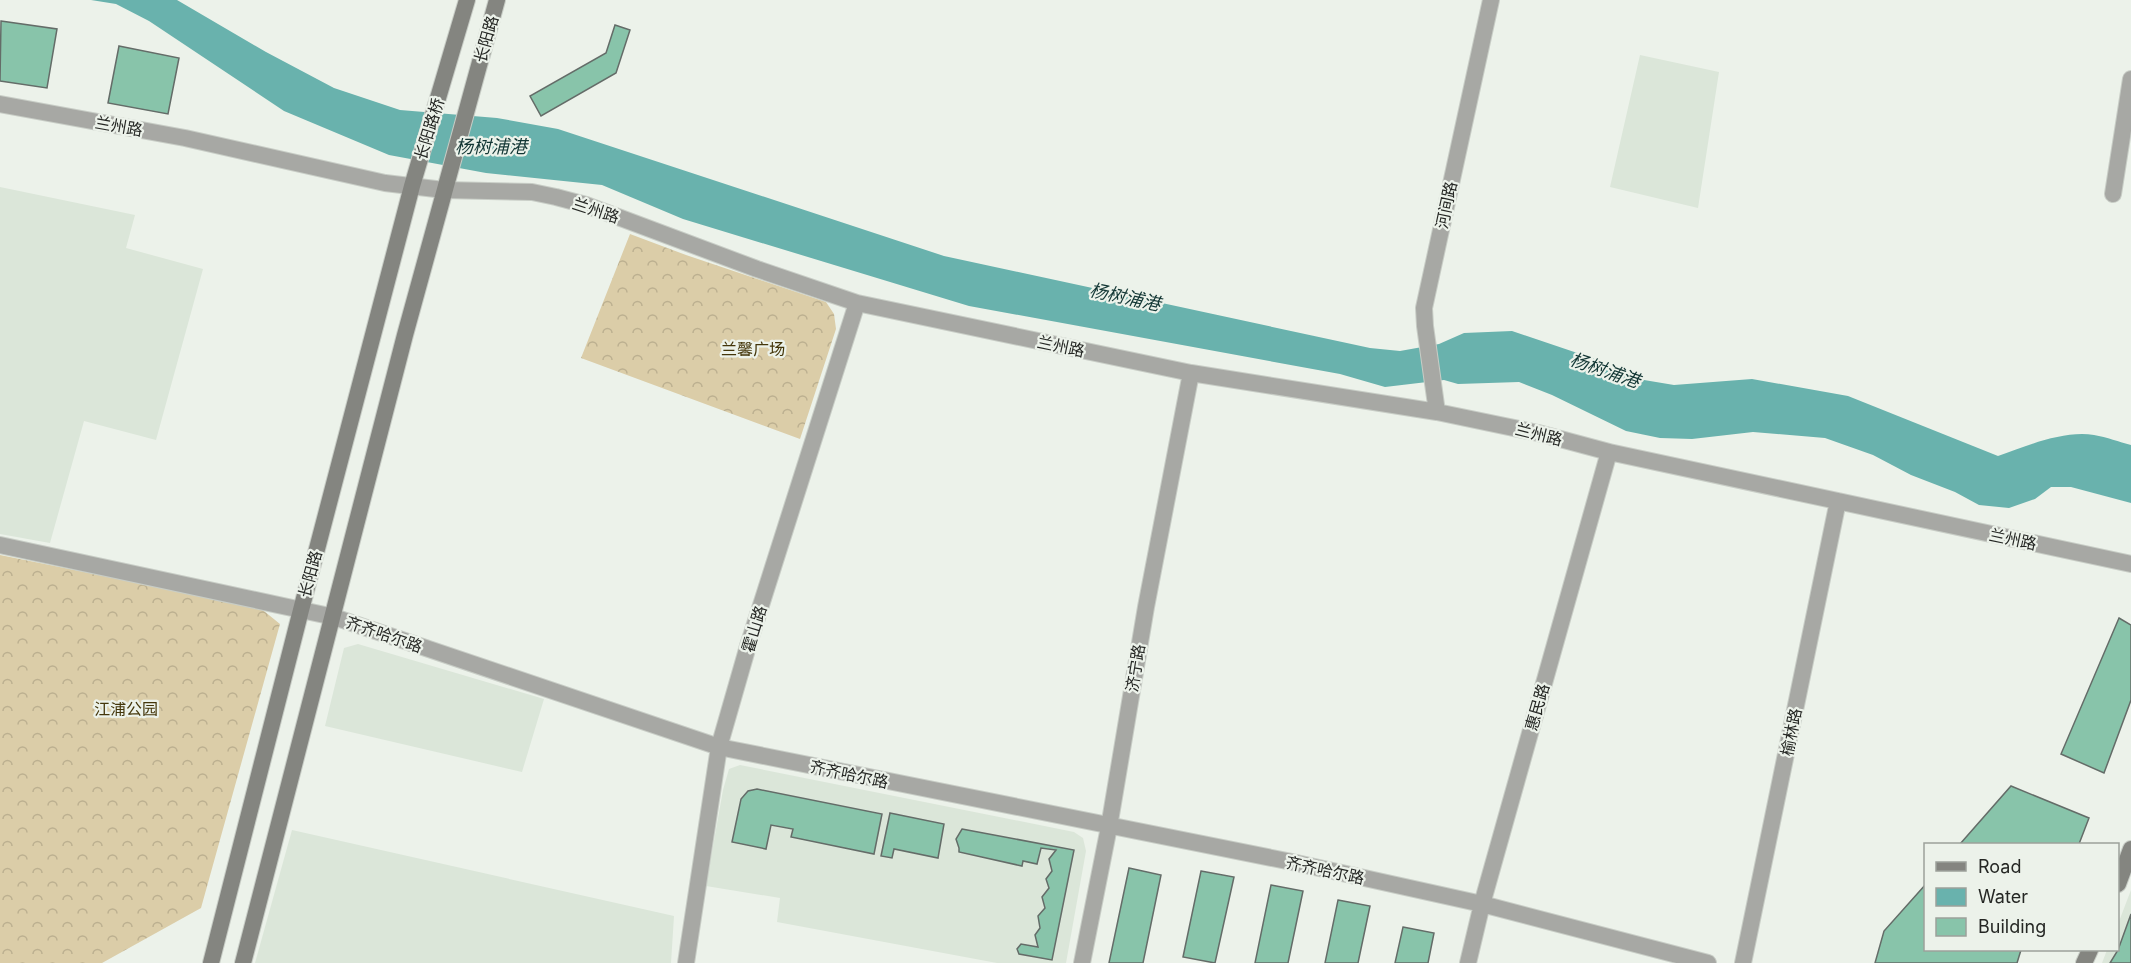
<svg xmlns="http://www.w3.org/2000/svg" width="2131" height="963" font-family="Inter,'Noto Sans SC',sans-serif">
	<defs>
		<pattern id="forest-crowns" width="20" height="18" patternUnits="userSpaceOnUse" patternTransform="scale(1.5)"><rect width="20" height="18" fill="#dbcda8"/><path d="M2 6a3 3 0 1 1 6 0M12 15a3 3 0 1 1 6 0" fill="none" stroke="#bcb090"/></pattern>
	</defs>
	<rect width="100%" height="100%" fill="#ecf2ea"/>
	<path fill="#dbe6d9" d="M1640 55 1719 72 1698 208 1610 187Z
		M0 187 135 215 126 248 203 269 156 440 84 421 50 543 0 534Z
		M358 644 544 699 522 772 325 726 344 648Z
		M740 765 1074 832 1083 838 1086 851 1066 963H997L777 922 780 898 706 886 723 790 729 769Z
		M292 830 674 916 671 963H255Z
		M2131 890V963H2102L2107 950H2118V924Z"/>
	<path fill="url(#forest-crowns)" d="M630 234 686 255 826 302 834 314 836 329 800 439 581 358Z
		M0 555 259 607 280 624 201 908 102 963H0Z"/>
	<path fill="#69b2ad" d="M91 0H177L266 52 334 88 400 110 497 118 558 129 944 256 1370 348 1400 351 1439 344 1464 333 1512 331 1595 359 1638 379 1674 385 1752 379 1848 396 1998 456C2026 446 2064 430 2094 435 2107 437 2119 442 2131 445V503L2071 487H2051L2035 499 2009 508 1979 505 1955 492 1911 475 1873 455 1825 438 1753 432 1692 439 1660 438 1626 431 1552 395 1519 382 1458 384 1444 380 1385 387 1340 374 969 306 683 219 602 185 486 173 389 155 284 111 149 21 116 4Z"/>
	<path fill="#88c4aa" stroke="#646c68" stroke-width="1.5" d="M1 21 57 29 47 88 0 81Z
		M615 25 630 30 616 73 541 116 530 96 606 53Z
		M119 46 179 58 168 114 108 103Z
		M2119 618 2131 625V700L2104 773 2061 754Z
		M2011 786 2089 818 2079 844H1960Z
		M757 789 882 814 874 854 791 837 793 829 771 825 766 849 732 842 741 799 748 791Z
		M890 813 944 824 938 858 894 849 892 858 881 856Z
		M962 829 1074 850 1052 960 1019 954 1017 949 1021 944 1038 947 1035 935 1040 928 1038 916 1045 908 1042 897 1049 888 1046 879 1052 871 1049 859 1056 850 1041 848 1037 864 1023 861 1022 866 959 852V848L956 839Z
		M1129 868 1161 875 1143 963H1109Z
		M1201 871 1234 877 1215 963 1183 957Z
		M1926 884V950H2021L2017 963H1875L1884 931Z
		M1271 885 1303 891 1288 963H1255Z
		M1338 900 1370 906 1358 963H1325Z
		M2131 914V963H2110L2118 950Z
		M1403 927 1434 933 1428 963H1395Z"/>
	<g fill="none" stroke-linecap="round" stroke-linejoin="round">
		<g stroke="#c8cdc6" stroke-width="18">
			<path id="minor" d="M0 104 185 138 385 183 444 190 532 192 556 197 586 205 757 269 857 303 1191 373 1437 412 1538 433 1609 452 2131 564
				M2113 194 2131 79
				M1437 412 1425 326 1424 308 1491 0
				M0 545 334 617 719 747 1292 862 1482 904 1708 963
				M686 963 719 747 748 646 857 303
				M1082 963 1109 827 1146 607 1191 373
				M1468 963 1482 904 1609 452
				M1743 963 1838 501"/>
		</g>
		<g stroke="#c8cdc6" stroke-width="18">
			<path id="secondary" d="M2118 884 2131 849
				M211 963 301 610 412 186 467 0
				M243 963 405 335 497 0
				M2084 963 2090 950"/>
		</g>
		<use href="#minor" stroke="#a7a8a4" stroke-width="16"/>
		<use href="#secondary" stroke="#848580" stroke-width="16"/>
	</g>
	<g text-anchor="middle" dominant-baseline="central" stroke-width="4.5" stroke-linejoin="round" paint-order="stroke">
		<g font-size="16" fill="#252724" stroke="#ecf2ea">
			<text transform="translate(486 39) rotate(-74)">长阳路</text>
			<text transform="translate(119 126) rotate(10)">兰州路</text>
			<text transform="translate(429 129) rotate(-73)">长阳路桥</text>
			<text transform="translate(1446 205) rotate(-78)">河间路</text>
			<text transform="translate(596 210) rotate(18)">兰州路</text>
			<text transform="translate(1061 346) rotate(12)">兰州路</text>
			<text transform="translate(1539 434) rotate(14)">兰州路</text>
			<text transform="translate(2013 539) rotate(12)">兰州路</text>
			<text transform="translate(310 574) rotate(-75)">长阳路</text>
			<text transform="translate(754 629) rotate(-73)">霍山路</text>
			<text transform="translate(384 634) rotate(19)">齐齐哈尔路</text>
			<text transform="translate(1135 668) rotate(-81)">济宁路</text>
			<text transform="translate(1537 707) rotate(-74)">惠民路</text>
			<text transform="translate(1791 732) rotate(-79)">榆林路</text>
			<text transform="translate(849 774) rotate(12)">齐齐哈尔路</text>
			<text transform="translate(1325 870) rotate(12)">齐齐哈尔路</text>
		</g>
		<g font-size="16" fill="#44360a" stroke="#ecf2ea">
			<text x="753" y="349">兰馨广场</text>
			<text x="126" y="709">江浦公园</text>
		</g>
		<g font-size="18" font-style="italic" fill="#123634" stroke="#ecf2ea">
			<text x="491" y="146">杨树浦港</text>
			<text transform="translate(1125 297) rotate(12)">杨树浦港</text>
			<text transform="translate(1605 370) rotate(19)">杨树浦港</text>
		</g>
	</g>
	<rect x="1924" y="843" width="195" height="108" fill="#ecf2ea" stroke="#9ca19b" stroke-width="1.5"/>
	<rect x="1936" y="862" width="30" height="9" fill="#848580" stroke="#9ca19b" stroke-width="1.5"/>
	<text x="1978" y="873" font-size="18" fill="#252724">Road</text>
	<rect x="1936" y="888" width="30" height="18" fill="#69b2ad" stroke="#9ca19b" stroke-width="1.5"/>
	<text x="1978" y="903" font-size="18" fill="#252724">Water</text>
	<rect x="1936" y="918" width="30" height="18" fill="#88c4aa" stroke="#9ca19b" stroke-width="1.5"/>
	<text x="1978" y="933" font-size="18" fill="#252724">Building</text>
</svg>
